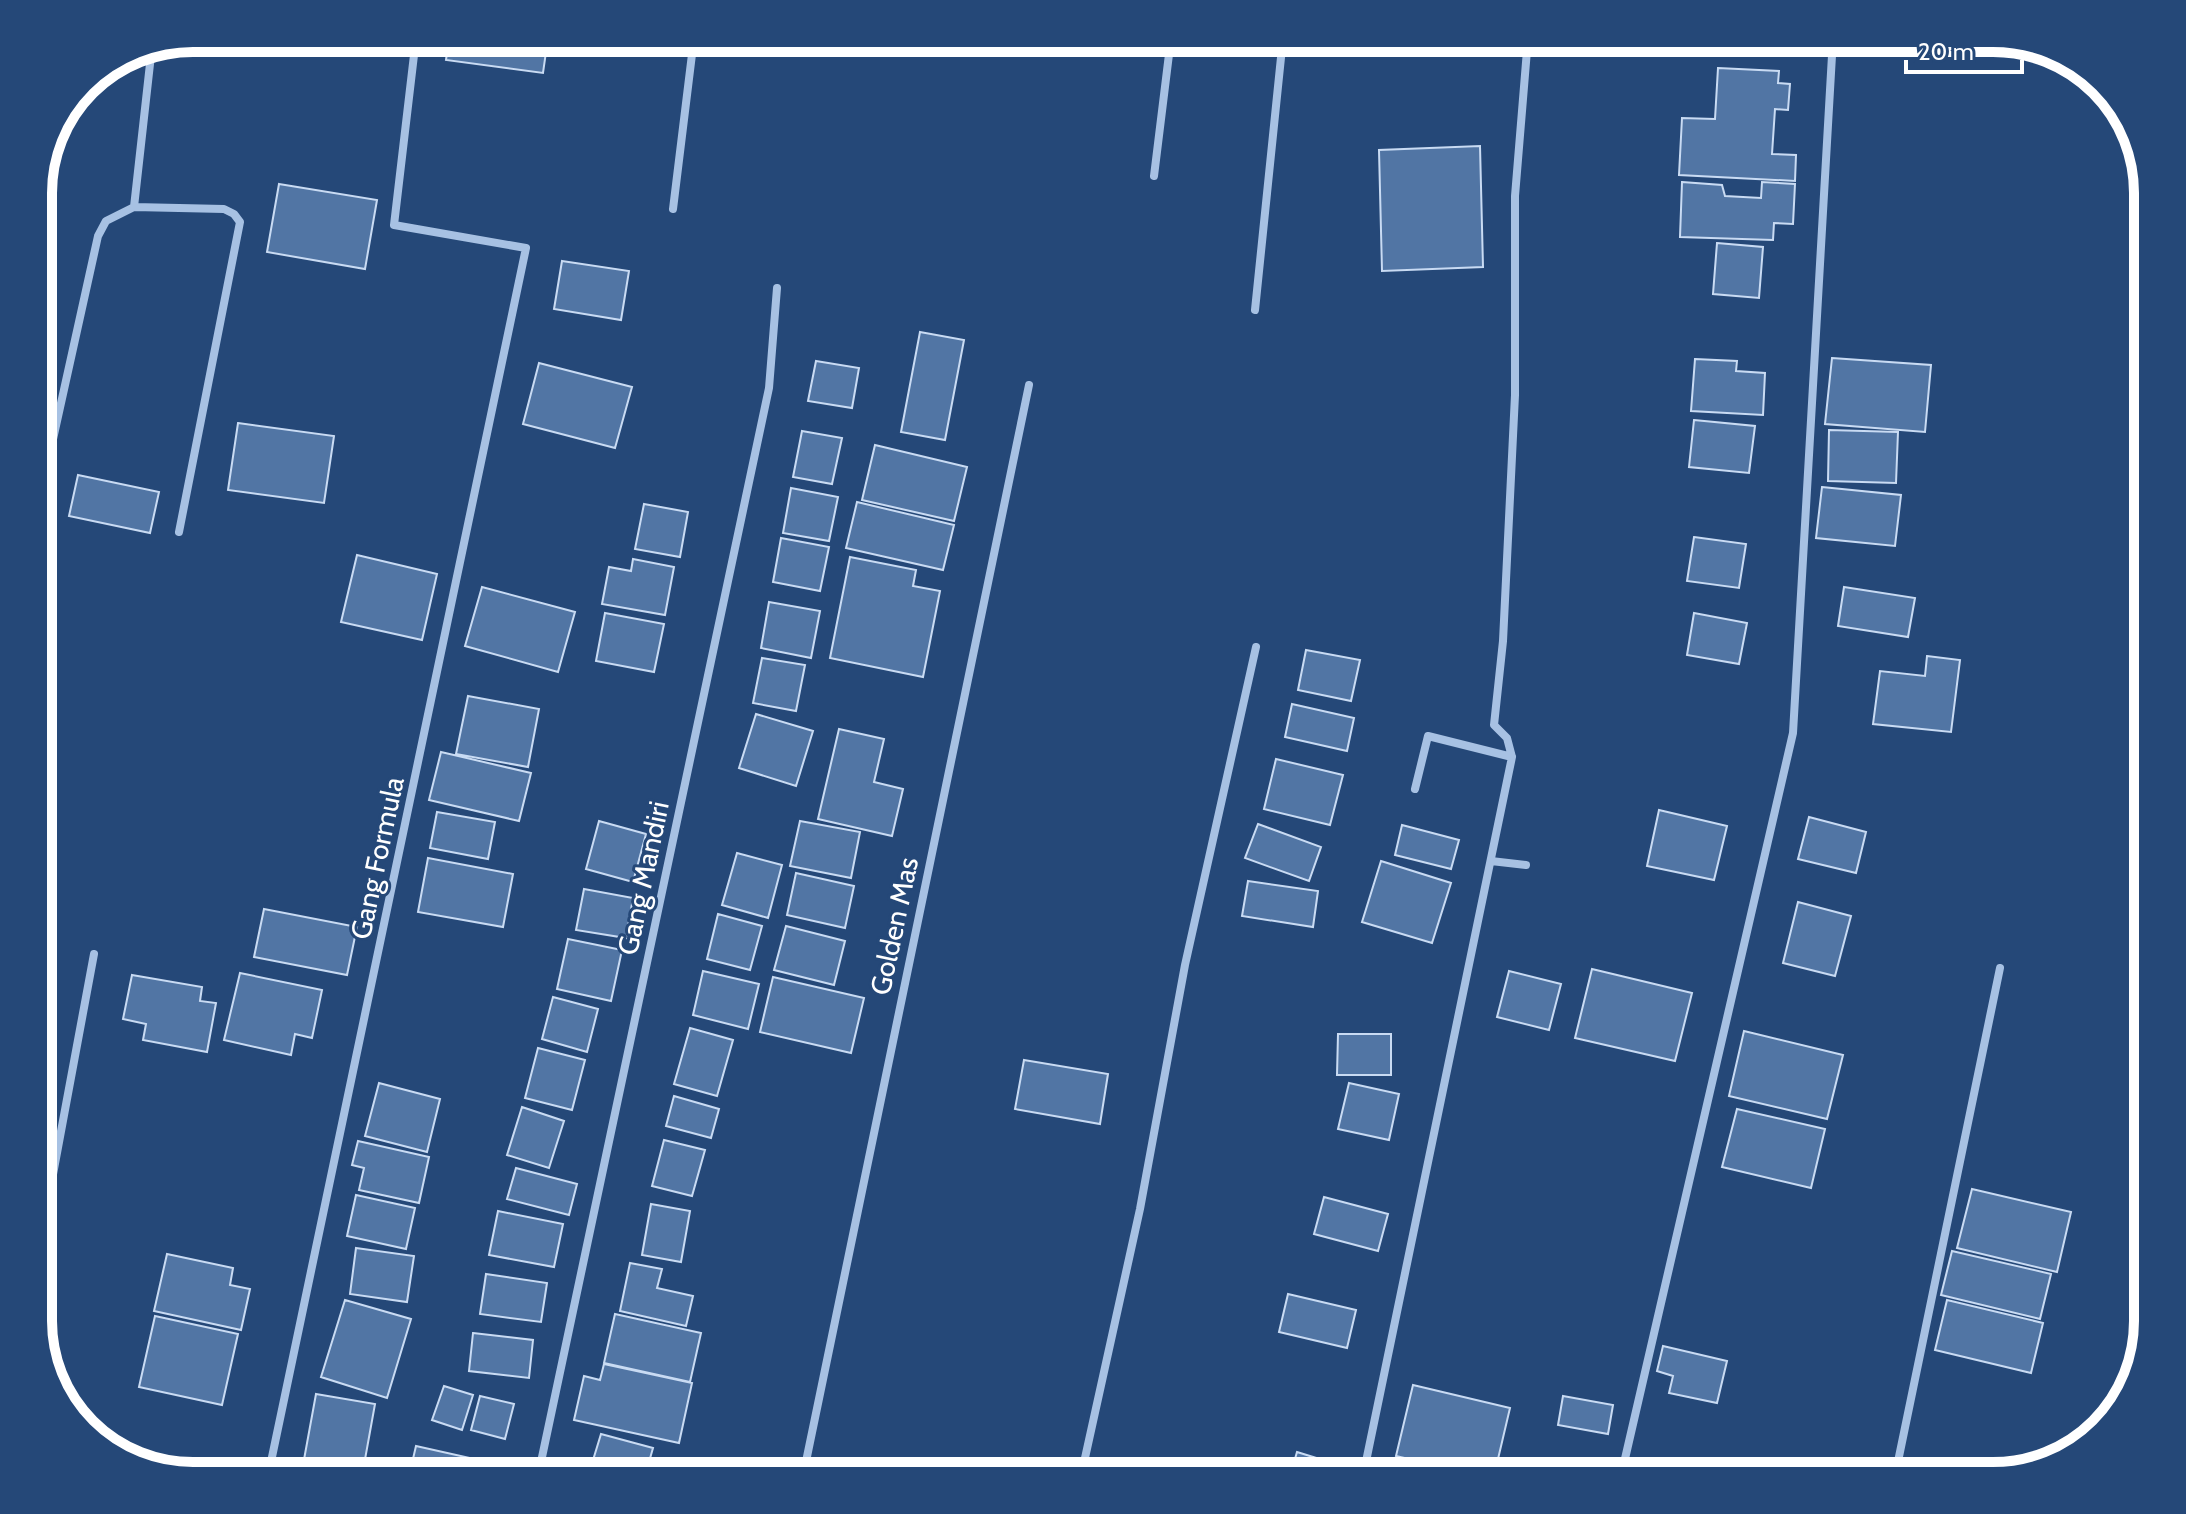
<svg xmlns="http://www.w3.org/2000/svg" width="2186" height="1514" font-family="Cabin,sans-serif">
	<rect width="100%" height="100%" fill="#254878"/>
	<path fill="#5175a4" stroke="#c9dbf3" stroke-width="2" d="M449 38H548L543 73 446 60Z
		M1718 68 1779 71 1778 83 1790 84 1788 110 1775 109 1772 154 1796 155 1795 181 1679 175 1682 118 1715 119Z
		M1480 146 1483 267 1382 271 1379 150Z
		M1682 182 1722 185 1725 196 1761 198 1762 182 1795 184 1793 224 1774 223 1773 240 1680 237Z
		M279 184 377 200 365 269 267 252Z
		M1717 243 1763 247 1759 298 1713 294Z
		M562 261 629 271 621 320 554 309Z
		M920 332 964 340 945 440 901 432Z
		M1832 358 1931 365 1925 432 1825 424Z
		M1695 359 1737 361 1736 371 1765 373 1763 415 1691 411Z
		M816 361 859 368 852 408 808 401Z
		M539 363 632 387 615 448 523 424Z
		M1694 420 1755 426 1749 473 1689 467Z
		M238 423 334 436 324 503 228 490Z
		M1829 430 1898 432 1896 483 1828 481Z
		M802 431 842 438 832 484 793 477Z
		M875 445 967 467 954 521 862 500Z
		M78 475 159 492 150 533 69 516Z
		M1822 487 1901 495 1895 546 1816 538Z
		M791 488 838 497 829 541 783 533Z
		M857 502 954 525 943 570 846 548Z
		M644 504 688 512 680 557 635 549Z
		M1694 537 1746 544 1739 588 1687 581Z
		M781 538 829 547 820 591 773 582Z
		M357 555 437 574 422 640 341 622Z
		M850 557 916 570 913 586 940 591 923 677 830 658Z
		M633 559 674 567 665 615 602 604 609 567 631 571Z
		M482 587 575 612 558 672 465 646Z
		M1844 587 1915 598 1908 637 1838 626Z
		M769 602 820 611 811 658 761 648Z
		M605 613 664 624 654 672 596 661Z
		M1694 613 1747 623 1739 664 1687 655Z
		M1306 650 1360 660 1351 701 1298 690Z
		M1927 656 1960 660 1951 732 1873 724 1880 671 1925 676Z
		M762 658 805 665 796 711 753 703Z
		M468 696 539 709 528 767 456 754Z
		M1292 704 1354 718 1347 751 1285 737Z
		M756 714 813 731 796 786 739 768Z
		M839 729 884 739 874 782 903 789 892 836 818 819Z
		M441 752 531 773 519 821 429 800Z
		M1276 759 1343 775 1330 825 1264 809Z
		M1659 810 1727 826 1714 880 1647 866Z
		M437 812 495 822 488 859 430 848Z
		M1809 817 1866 832 1856 873 1798 859Z
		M599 821 646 834 633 882 586 869Z
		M800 821 860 832 851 878 790 866Z
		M1258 824 1321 847 1309 881 1245 858Z
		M1402 825 1459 840 1451 869 1395 855Z
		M737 853 782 865 768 918 722 905Z
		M428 858 513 874 503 927 418 912Z
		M1381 861 1451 883 1432 943 1362 922Z
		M796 873 854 886 845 928 787 915Z
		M1248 881 1318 891 1313 927 1242 916Z
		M584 889 633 898 626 938 576 930Z
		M1798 902 1851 916 1835 976 1783 963Z
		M264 909 357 927 347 975 254 957Z
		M718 914 762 926 750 970 707 959Z
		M786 926 845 941 834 985 774 970Z
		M568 939 622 950 611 1001 557 989Z
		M1592 969 1692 993 1675 1061 1575 1038Z
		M703 971 759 984 748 1029 693 1015Z
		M1509 971 1561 984 1549 1030 1497 1017Z
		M240 973 322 990 312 1038 295 1034 291 1055 224 1040Z
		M132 975 202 987 200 1001 216 1003 207 1052 143 1040 146 1024 123 1019Z
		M773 977 864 998 851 1053 760 1032Z
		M553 997 598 1009 587 1052 542 1039Z
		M690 1028 733 1040 717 1096 674 1084Z
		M1744 1031 1843 1055 1827 1119 1729 1096Z
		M1338 1034H1391V1075H1337Z
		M538 1048 585 1060 572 1110 525 1098Z
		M1024 1060 1108 1074 1100 1124 1015 1109Z
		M379 1083 440 1099 427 1152 365 1136Z
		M1349 1083 1399 1094 1389 1140 1338 1129Z
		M674 1096 719 1109 711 1138 666 1126Z
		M522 1107 564 1121 549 1168 507 1155Z
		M1737 1109 1825 1129 1811 1188 1722 1167Z
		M664 1140 705 1150 692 1196 652 1186Z
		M358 1141 429 1157 419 1203 359 1190 364 1168 352 1165Z
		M516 1168 577 1184 569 1215 507 1199Z
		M1972 1189 2071 1212 2057 1272 1957 1248Z
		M356 1195 415 1208 406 1249 347 1236Z
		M1324 1197 1388 1214 1378 1251 1314 1234Z
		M651 1204 690 1211 681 1262 642 1255Z
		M498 1211 563 1224 554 1267 489 1255Z
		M356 1248 414 1256 407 1302 350 1294Z
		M1952 1251 2051 1274 2040 1319 1941 1295Z
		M167 1254 233 1268 230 1285 250 1289 241 1330 154 1311Z
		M630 1263 662 1269 657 1288 693 1296 686 1326 620 1311Z
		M486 1274 547 1283 541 1322 480 1314Z
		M1288 1294 1356 1310 1347 1348 1279 1332Z
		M345 1300 411 1319 387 1398 321 1377Z
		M1947 1300 2043 1323 2031 1373 1935 1350Z
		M615 1314 701 1333 690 1382 604 1363Z
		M155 1316 238 1334 222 1405 139 1387Z
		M473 1333 533 1340 529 1378 469 1371Z
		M1663 1346 1727 1361 1717 1403 1669 1393 1673 1376 1657 1371Z
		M604 1364 692 1383 679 1443 574 1420 584 1376 600 1380Z
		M1413 1385 1510 1408 1494 1476H1481L1396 1456Z
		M444 1386 473 1395 462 1430 432 1420Z
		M316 1394 375 1404 362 1476H301Z
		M480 1396 514 1404 505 1439 471 1430Z
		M1563 1396 1613 1405 1608 1434 1558 1425Z
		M601 1434 653 1448 645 1476H612L590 1470Z
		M416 1446 528 1471 526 1476H409Z
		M1297 1452 1352 1469 1350 1476H1290Z"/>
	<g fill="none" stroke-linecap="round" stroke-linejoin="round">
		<path stroke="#a7c1e3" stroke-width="8" d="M1154 176 1171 38
			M134 207 152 46
			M673 209 694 38
			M1255 310 1283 38
			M38 507 98 236 106 221 134 207 224 209 234 214 240 222 179 532
			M1415 789 1428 736 1512 757
			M1491 861 1526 865
			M38 1255 94 954
			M268 1476 526 248 394 225 416 38
			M538 1476 769 388 777 288
			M803 1476 1029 385
			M1081 1476 1140 1209 1185 965 1256 647
			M1363 1476 1512 757 1507 738 1494 725 1503 641 1515 395V196L1528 38
			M1621 1476 1793 733 1833 38
			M1895 1476 2000 968"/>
	</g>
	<g text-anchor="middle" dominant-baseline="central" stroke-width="6" stroke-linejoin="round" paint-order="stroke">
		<g font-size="28" fill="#fff" stroke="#254878">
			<text transform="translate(377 858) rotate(-78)">Gang Formula</text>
			<text transform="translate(643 878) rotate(-78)">Gang Mandiri</text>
			<text transform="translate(894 926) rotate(-78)">Golden Mas</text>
		</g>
	</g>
	<path d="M0 0H2186V1514H0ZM193 52H1993A141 141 0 0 1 2134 193V1321A141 141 0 0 1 1993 1462H193A141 141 0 0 1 52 1321V193A141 141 0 0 1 193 52Z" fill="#254878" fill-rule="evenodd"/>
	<path fill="none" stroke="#fff" stroke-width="10" d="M193 52H1993A141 141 0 0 1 2134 193V1321A141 141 0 0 1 1993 1462H193A141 141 0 0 1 52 1321V193A141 141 0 0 1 193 52Z"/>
	<path d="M1906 60v12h116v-12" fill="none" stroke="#ffffff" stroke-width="4"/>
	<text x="1918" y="60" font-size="24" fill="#ffffff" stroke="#254878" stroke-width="6" paint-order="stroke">20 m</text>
</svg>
